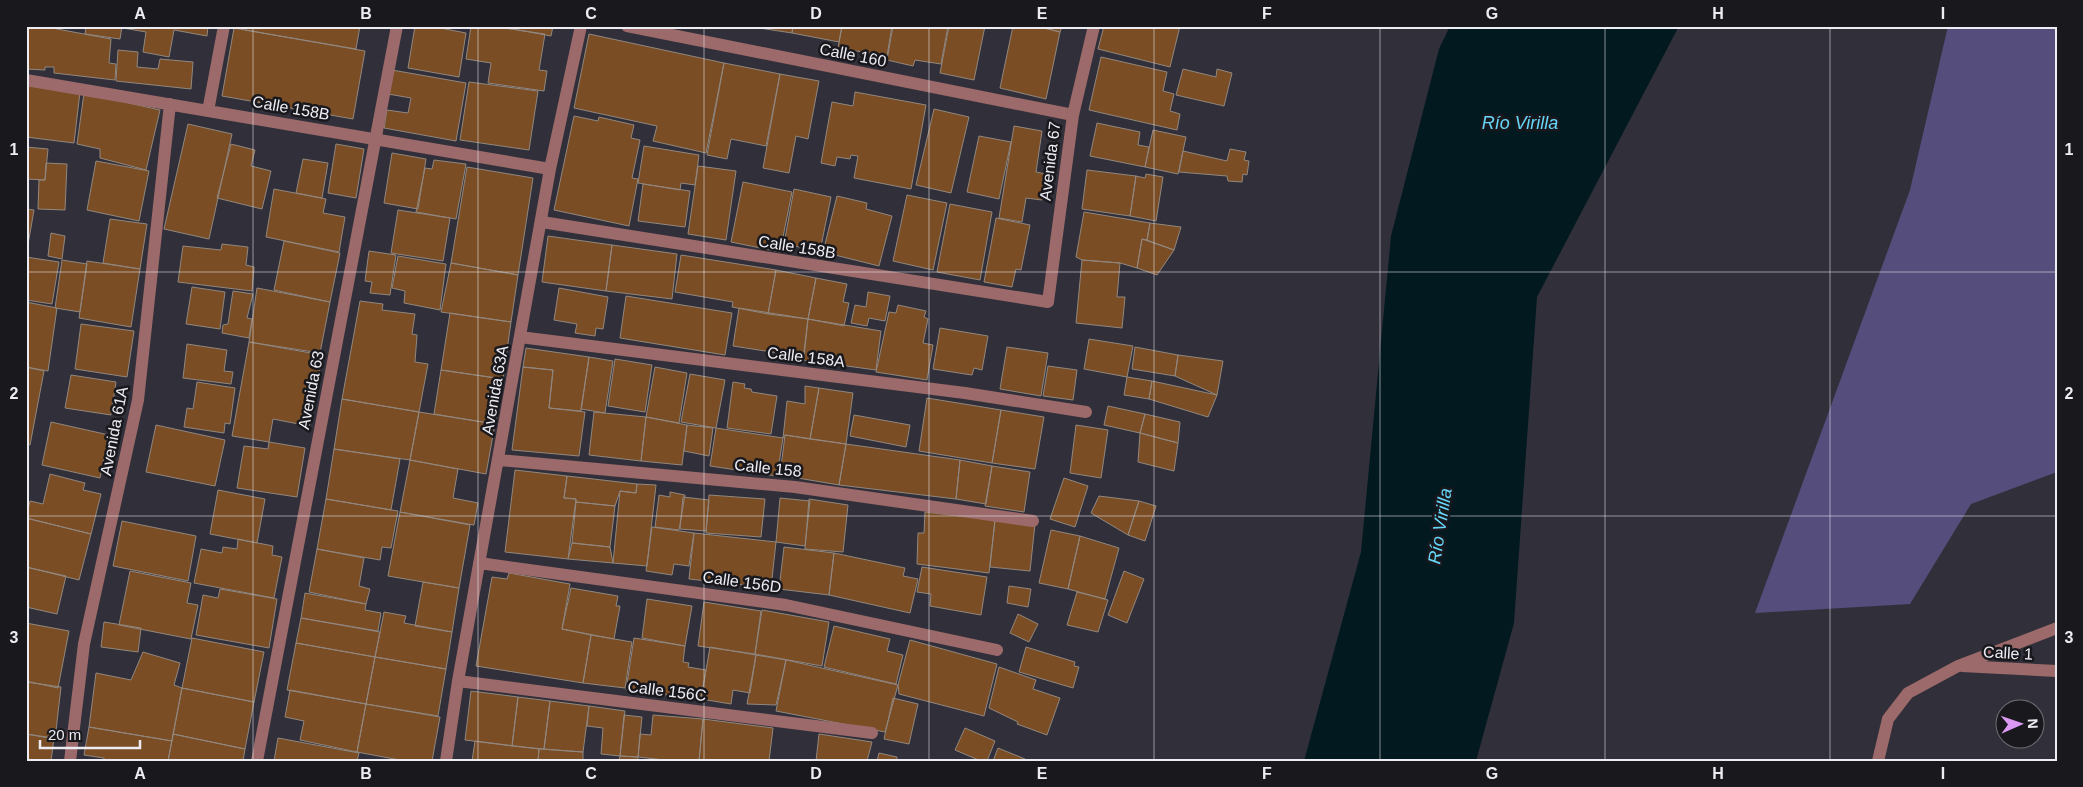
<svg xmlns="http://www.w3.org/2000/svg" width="2083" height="787" font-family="Helvetica,sans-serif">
	<rect width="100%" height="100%" fill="#31303a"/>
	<path fill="#554e7c" d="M1948 26H2057V472L1971 504 1910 604 1755 613 1910 190Z"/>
	<path fill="#021920" d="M1450 26H1679L1537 297 1514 623 1476 761H1304L1361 552 1391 236 1439 49Z"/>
	<path fill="#7a4d25" stroke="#92877e" d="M26 26H41L111 39 109 63 116 64 115 80 54 73V67H45V70L26 69Z
		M86 26H122L120 39 85 34Z
		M123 26H208L207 36 174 30 169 57 143 52 146 32 123 28Z
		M246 26H360L356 49 245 30Z
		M415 26H430L466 33 459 77 408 68Z
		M471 26H490L545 34 539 70 547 71 544 91 488 83 491 63 466 59Z
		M496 26H553L551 36Z
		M746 26H793L792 33Z
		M793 26H842L839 42 792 33Z
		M842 26H892L887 56 838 48Z
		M893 26H948L941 64 915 60 913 66 887 60Z
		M949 26H985L974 80 940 73Z
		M1013 26H1036L1060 32 1046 99 1000 88Z
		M1036 26H1062L1060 32Z
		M1104 26H1180L1170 67 1098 49Z
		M234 28 365 51 353 119 222 96Z
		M589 34 724 63 706 153 653 141 657 126 574 108Z
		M118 50 138 52 137 67 158 69 160 59 193 62 191 89 116 81Z
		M1101 57 1167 72 1163 91 1174 94 1170 111 1180 114 1177 130 1089 110Z
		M724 63 780 74 766 146 731 139 727 159 707 155Z
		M1183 69 1216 77 1217 69 1232 73 1224 106 1176 95Z
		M392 70 466 83 456 141 384 128 387 110 408 113 411 98 388 94Z
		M780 74 819 81 808 139 796 136 789 173 763 168Z
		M469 82 538 91 529 150 460 140Z
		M26 85 80 92 74 143 26 137Z
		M855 92 926 105 911 189 854 178 858 156 851 155 850 159 837 157 835 166 821 163 832 102 853 106Z
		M84 93 160 110 146 170 100 158V149L77 144Z
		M934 109 969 117 951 193 916 185Z
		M574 116 598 121 599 117 634 125 631 138 640 140 632 178 638 179 629 226 554 210Z
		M1097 123 1140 132 1138 145 1149 147 1145 167 1090 156Z
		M188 124 232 134 209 239 164 229Z
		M1014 126 1042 131 1036 172 1046 174 1042 200 1026 198 1022 222 999 218Z
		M1153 130 1186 137 1178 174 1145 167Z
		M979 136 1011 142 999 199 967 192Z
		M231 144 255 150 251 166 271 171 262 209 217 198Z
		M336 144 364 149 356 198 328 193Z
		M644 146 699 155 695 185 681 183 680 190 638 183Z
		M26 147 48 149 45 180 26 179Z
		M1230 149 1246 152 1244 160 1249 161 1247 175 1243 174 1242 182 1228 181 1227 176 1179 172 1183 151 1227 161Z
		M392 153 426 159 418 209 384 203Z
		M303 159 328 163 322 198 296 193Z
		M434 160 466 164 456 219 416 212 425 168 432 169Z
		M96 161 149 171 139 221 87 210Z
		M46 163 67 164 65 210 38 209 39 180H45Z
		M698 166 736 171 726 240 688 234Z
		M467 167 533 178 518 275 451 263Z
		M1087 170 1136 176 1130 216 1082 209Z
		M1146 174 1163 177 1156 221 1130 216 1136 176 1145 178Z
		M743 182 792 192 780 252 731 242Z
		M643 184 690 191 685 227 638 221Z
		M274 189 326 199 323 213 345 217 339 252 266 237Z
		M794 189 831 197 820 251 784 244Z
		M907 195 947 203 933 270 893 261Z
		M837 196 867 203 866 209 892 216 879 266 823 252Z
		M950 204 992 212 980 280 937 272Z
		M26 209 34 210 26 256Z
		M398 210 450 218 443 261 391 253Z
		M1084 212 1150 223 1147 240 1142 239 1137 268 1120 263 1082 260 1076 257Z
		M996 218 1030 225 1021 270 1016 269 1012 287 984 282Z
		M110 219 147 224 140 269 103 263Z
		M1150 223 1181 227 1174 250 1147 240Z
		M51 233 65 236 62 259 48 256Z
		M548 236 612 245 606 291 542 282Z
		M1142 239 1174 250 1157 275 1137 268Z
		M284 241 340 253 330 302 274 290Z
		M222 244 248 247 246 265 254 267 252 291 178 282 183 246 221 250Z
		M612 245 677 254 672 299 606 291Z
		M369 251 396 255 390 295 370 293 372 282 365 281Z
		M681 255 776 270 768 314 732 307 733 302 675 292Z
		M398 256 446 264 440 310 404 303 405 291 392 288Z
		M26 257 59 262 52 304 26 300Z
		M62 260 87 264 80 312 55 308Z
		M1082 260 1120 263 1117 297H1125L1122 328 1076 323Z
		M87 261 140 269 131 327 79 318Z
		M451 263 518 275 511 322 441 312Z
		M776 270 816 278 808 319 768 314Z
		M816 278 847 284 843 302 849 303 844 326 808 319Z
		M192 287 225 292 220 329 186 324Z
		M257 288 330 302 320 353 249 342Z
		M559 288 608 297 603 329 596 328 595 336 575 333 577 324 554 320Z
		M233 291 253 294 247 318 252 319 249 338 222 333 223 325 228 324Z
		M868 292 890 296 885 321 869 318 867 326 851 323 855 305 866 307Z
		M626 296 732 313 725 355 620 338Z
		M360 301 383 304 382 310 415 314 412 334 417 335 415 362 428 364 419 412 342 399Z
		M26 302 57 308 48 371 26 367Z
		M898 305 926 311 924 317 928 319 923 343 933 345 927 380 876 372 889 312 896 313Z
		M739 308 808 319 804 357 733 346Z
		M450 313 511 322 503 379 441 370Z
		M808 319 881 331 876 370 803 360Z
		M81 324 134 331 127 377 75 369Z
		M940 328 988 336 982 370 974 368 972 375 933 369Z
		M1089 339 1133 346 1127 377 1084 369Z
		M249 342 322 355 309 426 273 419 269 442 232 436Z
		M187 344 227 350 224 371 233 372 231 384 183 378Z
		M1007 347 1048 353 1041 396 1000 389Z
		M1135 347 1178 355 1175 376 1132 369Z
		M526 348 589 357 581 411 549 408 553 370 523 367Z
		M1178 355 1223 361 1217 395 1175 376Z
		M589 357 613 361 605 413 581 409Z
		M615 359 652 365 645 412 608 406Z
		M1048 366 1077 370 1073 400 1043 396Z
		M26 367 44 371 30 445 26 444Z
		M523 367 553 370 549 408 585 412 579 456 512 450Z
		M655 367 687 373 679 423 646 417Z
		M441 370 503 379 495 424 434 414Z
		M690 374 725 380 716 428 681 422Z
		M71 375 116 382 111 415 65 408Z
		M1127 377 1152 381 1149 399 1124 395Z
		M1152 381 1217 395 1208 417 1149 399Z
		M197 382 235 388 230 424 225 423 224 433 184 427 187 408 193 409Z
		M733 382 745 384 744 388 751 389 752 392 777 396 771 434 727 428Z
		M805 386 819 388 810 439 785 435 783 438 787 401 805 404Z
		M819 388 853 393 846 444 810 439Z
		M927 398 1001 410 992 463 919 451Z
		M342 399 419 412 410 460 334 449Z
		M1108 406 1145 414 1140 433 1104 425Z
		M1001 410 1044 417 1035 469 992 463Z
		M419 412 495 424 486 474 410 460Z
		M594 412 646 417 641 461 589 455Z
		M1145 414 1180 422 1178 443 1140 433Z
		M854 415 910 425 906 447 850 436Z
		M646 417 687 425 682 465 641 461Z
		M51 422 109 435 100 478 42 465Z
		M156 425 225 440 215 486 146 472Z
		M687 425 713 428 709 456 684 451Z
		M1076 425 1108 430 1101 478 1070 473Z
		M716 428 783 438 777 476 710 466Z
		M1140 433 1178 443 1174 471 1138 462Z
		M785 435 846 444 839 485 780 475Z
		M269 442 305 448 297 497 237 488 244 446 268 449Z
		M846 444 960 460 956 499 839 485Z
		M334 449 400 459 391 510 326 499Z
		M410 460 458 469 453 498 478 503 474 525 400 512Z
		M960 460 992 466 986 504 956 499Z
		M992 466 1030 472 1024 512 985 506Z
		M515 470 567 476 564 498 576 499 568 559 505 552Z
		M50 474 85 483 83 490 101 494 91 534 26 518 30 501 43 504Z
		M567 476 637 484 636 493 620 491 615 506 576 502V499L564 498Z
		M1064 478 1088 486 1075 527 1050 519Z
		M637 484 656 485 647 566 613 563 620 491 636 493Z
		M218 490 265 499 257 543 210 534Z
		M670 492 685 495 679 530 655 527 659 495 670 497Z
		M709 495 765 499 761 537 706 533Z
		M1099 496 1139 501 1128 535 1091 513Z
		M683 497 709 500 706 531 680 529Z
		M780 498 810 501 805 546 776 542Z
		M326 499 398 511 391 548 382 547 380 560 317 549Z
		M809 499 848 505 843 552 805 549Z
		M1139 501 1156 506 1145 541 1128 535Z
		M576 502 615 506 610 547 572 543Z
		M400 512 470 525 459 588 388 576Z
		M925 512 995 520 989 573 917 564 918 533H924Z
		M26 518 91 534 79 580 26 567Z
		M995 520 1035 524 1030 571 990 567Z
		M122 521 196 536 188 581 113 566Z
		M652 527 694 533 689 566 674 564 672 575 646 571Z
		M1051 530 1080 536 1068 589 1039 583Z
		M694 533 776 542 771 588 689 579Z
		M1080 536 1119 548 1105 599 1068 589Z
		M238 539 273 546 272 555 282 557 274 598 194 583 201 549 222 553 223 547 237 549Z
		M572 543 610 547 613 563 568 559Z
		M784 547 834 553 829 595 779 589Z
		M317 549 364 558 359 586 370 589 366 604 309 592Z
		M834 553 905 568 903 576 918 579 910 613 829 595Z
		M26 567 66 576 57 614 26 607Z
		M922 567 987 577 981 615 930 606 931 594 917 592Z
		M130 571 191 583 187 603 198 605 191 639 119 625Z
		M1124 571 1144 579 1127 623 1108 615Z
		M509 573 570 584 562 629 591 635 583 683 476 666 492 577 507 579Z
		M423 582 459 588 452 632 415 626Z
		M1009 586 1031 589 1028 607 1007 603Z
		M571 588 618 596 616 606H620L614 639 562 629Z
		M220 589 277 599 269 648 196 635 203 595 218 598Z
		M1077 592 1108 600 1098 632 1067 625Z
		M305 593 366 604 365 610 381 613 378 631 301 618Z
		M647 599 692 606 685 646 642 638Z
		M704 602 761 611 755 654 698 646Z
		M762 610 829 622 822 666 755 654Z
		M384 612 406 616 404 623 452 632 446 669 375 657Z
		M1018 614 1038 624 1029 642 1010 633Z
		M301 618 380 632 375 657 296 643Z
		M104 622 141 628 138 652 101 647Z
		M26 623 69 631 58 688 26 681Z
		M834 626 890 639 887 651 903 655 896 684 824 667Z
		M591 635 632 642 625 688 583 683Z
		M192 638 264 652 254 702 182 688Z
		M634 638 685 646 683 662 689 663 688 667 706 670 701 699 626 690Z
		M910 640 997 664 984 716 899 694 898 685Z
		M296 643 375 657 366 704 287 690Z
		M710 647 756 655 750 693 733 690 731 704 701 699Z
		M1026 647 1075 662 1074 666 1079 667 1073 688 1019 672Z
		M143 652 180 663 174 685 182 688 172 741 89 727 96 673 131 680Z
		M756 655 786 660 776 705 747 704Z
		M375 657 446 669 438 716 366 704Z
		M786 660 898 685 885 732 776 711Z
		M999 667 1036 680 1033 689 1060 698 1047 735 1017 724 1018 722 989 708Z
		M26 682 61 687 55 739 26 734Z
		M182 688 254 702 245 749 173 734Z
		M290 690 366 704 357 752 300 740 304 721 285 717Z
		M471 691 518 697 512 746 465 740Z
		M518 697 550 701 544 749 512 746Z
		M893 698 918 704 909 744 884 739Z
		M550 701 589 706 583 752 544 749Z
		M366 704 440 717 432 761H405L357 752Z
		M589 706 625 711 620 756 601 754 603 728 587 726Z
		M624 715 642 717 638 757 620 756Z
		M653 715 703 719 699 761H674L638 757 640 734 651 735Z
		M703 719 773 728 769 761H699Z
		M89 727 172 741 168 761H104V758L84 755Z
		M965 728 995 741 987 761H981L955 750Z
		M26 734 54 738 51 761H26Z
		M173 734 245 749 243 761H168Z
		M819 734 872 742 867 761H816Z
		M278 738 359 753 357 761H274Z
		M475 741 539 749 538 761H472Z
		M998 748 1025 759V761H993Z
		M539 749 583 752V761H538Z
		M879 753 897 757V761H877Z
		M620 756 638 757V761H619Z"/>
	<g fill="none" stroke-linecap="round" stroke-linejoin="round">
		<path stroke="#9c6a6a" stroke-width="12" d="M627 26 1073 115
			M26 80 550 169
			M208 111 224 26
			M542 222 1048 302 1073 115 1094 26
			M520 337 965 393 1086 412
			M499 460 795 487 1033 521
			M479 563 786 605 997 650
			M1962 666 2057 671
			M458 681 872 733
			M70 761 84 644 138 400 170 104
			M257 761 397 26
			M446 761 458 681 550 169 581 26
			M1878 761 1888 719 1908 693 1958 666 2057 628"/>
	</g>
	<path fill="none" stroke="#edecf3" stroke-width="1" stroke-opacity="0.55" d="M253 26V761M478 26V761M704 26V761M929 26V761M1154 26V761M1380 26V761M1605 26V761M1830 26V761M26 272H2057M26 516H2057"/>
	<g text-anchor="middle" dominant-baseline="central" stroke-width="5" stroke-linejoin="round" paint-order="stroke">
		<g font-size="16" fill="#edecf3" stroke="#19181d">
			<text transform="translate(853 55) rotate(11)">Calle 160</text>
			<text transform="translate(291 108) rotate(10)">Calle 158B</text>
			<text transform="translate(1050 161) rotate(-83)">Avenida 67</text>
			<text transform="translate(797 247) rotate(9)">Calle 158B</text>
			<text transform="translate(806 357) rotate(7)">Calle 158A</text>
			<text transform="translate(311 390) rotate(-79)">Avenida 63</text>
			<text transform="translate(495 390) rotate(-80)">Avenida 63A</text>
			<text transform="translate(114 431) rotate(-79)">Avenida 61A</text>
			<text transform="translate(768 468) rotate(6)">Calle 158</text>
			<text transform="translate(742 582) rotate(8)">Calle 156D</text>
			<text transform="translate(2008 653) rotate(3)">Calle 1</text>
			<text transform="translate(667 691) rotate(7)">Calle 156C</text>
		</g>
		<g font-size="18" font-style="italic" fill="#66d6f9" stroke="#19181d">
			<text x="1520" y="123">Río Virilla</text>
			<text transform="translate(1440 526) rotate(-81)">Río Virilla</text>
		</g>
	</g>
	<rect width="2083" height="787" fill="none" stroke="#19181d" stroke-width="55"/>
	<g transform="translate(2020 724) rotate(88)"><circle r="24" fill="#19181d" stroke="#6e6d73"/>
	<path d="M0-4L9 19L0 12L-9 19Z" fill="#dc99f4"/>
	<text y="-8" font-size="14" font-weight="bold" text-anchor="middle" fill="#edecf3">N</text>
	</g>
	<path d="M40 740v8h100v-8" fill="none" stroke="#edecf3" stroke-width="2.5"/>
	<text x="48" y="740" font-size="15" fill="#edecf3" stroke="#19181d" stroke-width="4" paint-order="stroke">20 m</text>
	<rect x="28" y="28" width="2028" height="732" fill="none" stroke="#edecf3" stroke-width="2"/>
	<g font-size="16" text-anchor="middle" font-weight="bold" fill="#edecf3">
		<text x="140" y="19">A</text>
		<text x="366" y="19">B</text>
		<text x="591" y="19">C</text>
		<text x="816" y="19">D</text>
		<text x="1042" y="19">E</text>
		<text x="1267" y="19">F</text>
		<text x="1492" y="19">G</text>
		<text x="1718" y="19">H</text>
		<text x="1943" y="19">I</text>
		<text x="14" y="155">1</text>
		<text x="2069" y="155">1</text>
		<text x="14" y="399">2</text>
		<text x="2069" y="399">2</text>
		<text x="14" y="643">3</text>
		<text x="2069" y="643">3</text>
		<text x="140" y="779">A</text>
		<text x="366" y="779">B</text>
		<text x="591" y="779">C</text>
		<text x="816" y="779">D</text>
		<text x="1042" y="779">E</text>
		<text x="1267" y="779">F</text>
		<text x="1492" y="779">G</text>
		<text x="1718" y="779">H</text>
		<text x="1943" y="779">I</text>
	</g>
</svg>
